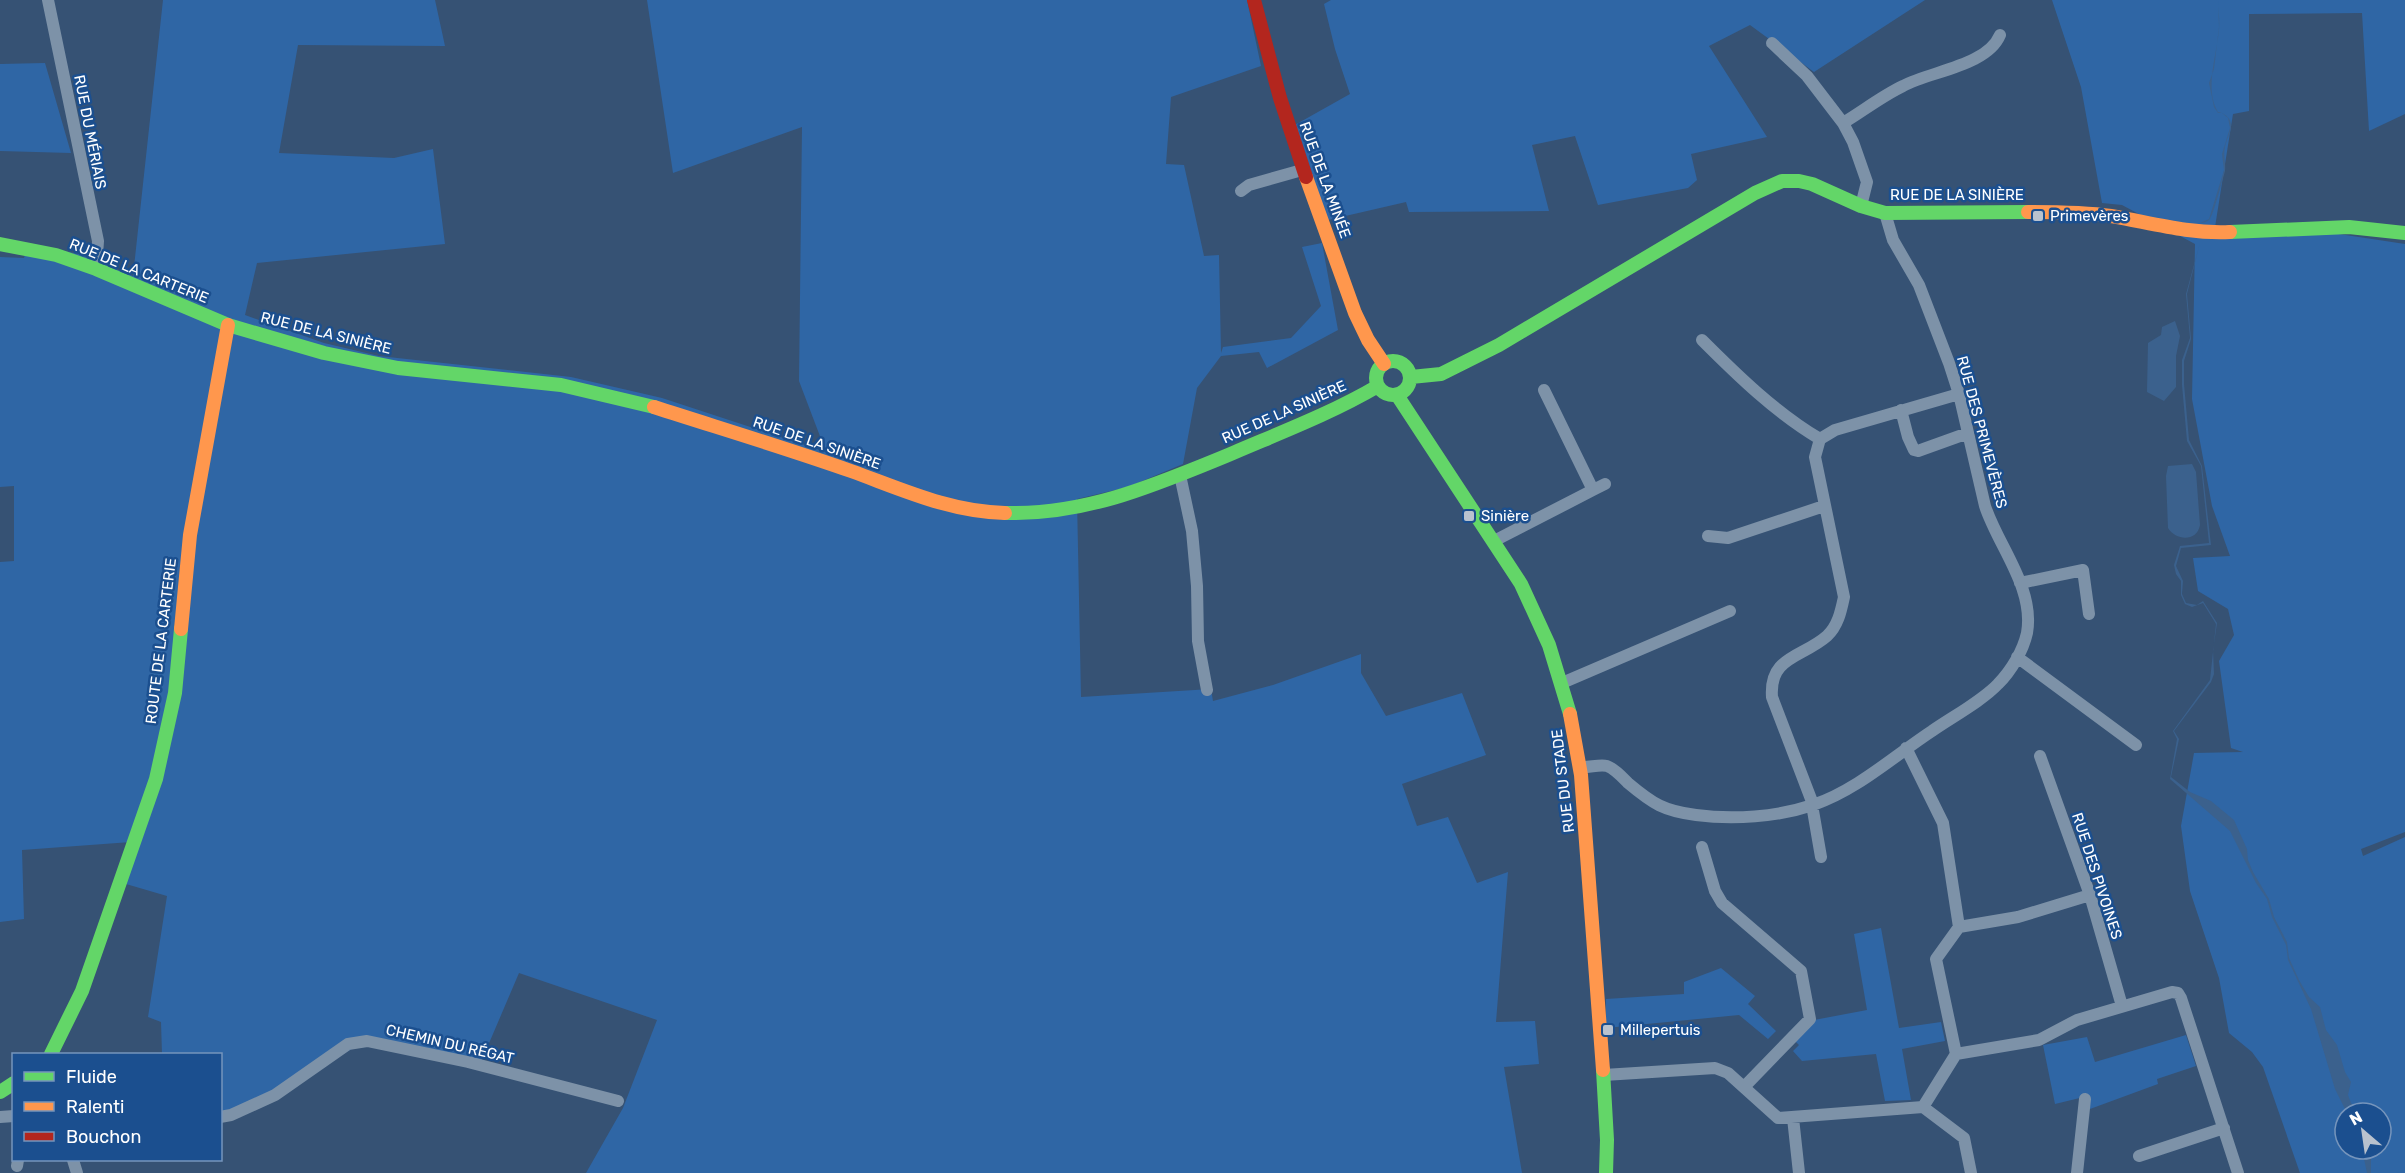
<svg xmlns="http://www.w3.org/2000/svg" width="2405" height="1173" font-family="Rubik,sans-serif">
	<rect width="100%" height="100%" fill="#365274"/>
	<path fill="#2f66a5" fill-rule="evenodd" d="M163 0H435L445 46 298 45 279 153 394 158 433 149 445 244 257 263 245 315 324 343 379 356 571 377 662 398 826 452 799 381 802 127 673 173 647 0H1247L1261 66 1171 97 1166 164 1184 165 1204 256 1219 255 1221 353 1223 347 1291 338 1321 306 1302 247 1322 243 1338 330 1267 368 1259 352 1221 356 1197 388 1183 464 1128 487 1077 499 1081 697 1211 689 1213 701 1273 685 1361 654V673L1386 716 1462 693 1486 755 1402 784 1417 826 1448 817 1477 883 1508 872 1496 1022 1535 1021 1539 1064 1504 1067 1522 1173H586L623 1108 657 1020 519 973 481 1062 370 1039 261 1099 221 1113 220 1054H162L161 1022 148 1017 167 896 126 884 131 842 22 850 24 919 0 922V562L14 561V486L0 487V257L24 258 28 244 79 254 133 276Z
		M1331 0H1925L1814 72 1750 25 1709 46 1767 137 1691 154 1697 180 1688 188 1598 205 1575 136 1532 145 1549 211 1409 212 1406 202 1328 220 1293 126 1350 94 1335 49 1324 4Z
		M2052 0H2405V114L2369 131 2362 13 2249 14V111L2233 114 2215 227 2272 224 2405 244V832L2361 849 2363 856 2405 837V1173H2300L2263 1067 2252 1052 2229 1033 2219 978 2190 891 2181 826 2194 753 2243 752 2231 748 2219 661 2234 635 2228 609 2198 591 2193 558 2230 556 2212 506 2192 399 2195 244 2122 205 2102 203 2081 87ZM2345 1113H2381V1149H2345Z
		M45 63 71 153 0 151V64Z
		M1881 928 1899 1028 1941 1022 1945 1041 1902 1049 1911 1100 1885 1101 1876 1054 1802 1061 1793 1051 1799 1045 1794 1040 1814 1020 1867 1010 1854 934Z
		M1721 968 1755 996 1748 1004 1776 1031 1768 1039 1739 1015 1606 1028V999L1684 994V982Z
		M2186 1035 2196 1066 2157 1079 2158 1084 2090 1109 2088 1096 2055 1104 2043 1045 2087 1037 2095 1062Z"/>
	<path fill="#3b618d" d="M2218 0C2218 9 2220 19 2219 29 2217 54 2204 90 2218 112 2224 113 2230 117 2231 124 2232 131 2226 140 2225 147 2223 155 2226 163 2225 171 2223 178 2213 217 2209 220 2207 222 2203 223 2200 223L2209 219 2224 170 2222 154 2230 128 2228 118 2222 113H2218L2214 107 2209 83 2214 69 2219 27Z
		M2200 243 2187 294 2191 339 2184 361V384L2189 440 2202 466 2211 545 2181 548 2176 566 2183 581 2182 594 2186 603 2197 605 2203 601 2217 623 2213 650 2214 674 2211 682 2174 731 2179 739 2171 777 2190 792 2211 801 2234 820 2247 849 2248 860 2253 872 2269 899 2274 917 2287 942 2289 958 2299 980 2309 997 2320 1007 2326 1030 2337 1045 2345 1072 2351 1082 2348 1095 2351 1103 2361 1113H2347L2335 1089 2311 1009 2288 960 2286 945 2272 917 2267 899 2256 883 2230 831 2170 779 2177 739 2173 731 2210 680 2216 624 2203 603 2192 607 2185 604 2181 595V581L2176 574 2174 565 2180 546 2209 543 2201 466 2187 441 2182 385V360L2190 338 2186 294Z
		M2175 321 2180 336 2176 356V387L2164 401 2147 392 2148 343 2161 335 2162 327Z
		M2192 464 2196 472 2200 525C2197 542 2176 541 2168 528L2166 476 2168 466Z
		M2362 1149H2371V1173H2367Z"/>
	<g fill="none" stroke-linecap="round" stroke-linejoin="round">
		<path stroke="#7d92a8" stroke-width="12" d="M48 0 98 241 96 269
			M1772 43 1807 76 1843 123 1853 142 1867 182 1861 206
			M1843 123C1863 111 1882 96 1903 86 1931 71 1987 66 2000 35
			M1241 191 1249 185 1302 170
			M1702 340C1738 376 1776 413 1820 439
			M1901 410 1908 437 1914 450 1918 451 1968 433
			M1180 475 1192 531 1197 586 1198 641 1207 690
			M1593 490 1605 484
			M1708 536 1728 538 1824 506
			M1494 541 1593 490 1544 390
			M2020 583 2083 570 2089 614
			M2017 657 2136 745
			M1562 683 1730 611
			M1906 748 1943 823 1959 927 1936 959 1956 1054
			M2040 756 2090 895 2122 1006
			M1580 767C1589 768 1599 764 1607 766 1615 769 1622 777 1628 783 1653 804 1664 811 1696 815 1733 820 1777 817 1813 805 1857 790 1894 756 1932 731 1952 717 1982 701 1998 684 2011 671 2023 651 2027 633 2035 588 1998 546 1985 506L1959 394 1949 363 1919 285 1893 240 1885 213
			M1702 847 1715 891 1722 903 1801 971 1810 1019 1744 1087
			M1821 857 1811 799 1772 697C1769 656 1802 658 1827 636 1838 626 1841 611 1844 597L1815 457 1820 439 1835 430 1959 394
			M1959 927 2018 917 2090 895
			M1604 1075 1715 1068 1728 1073 1778 1118 1923 1107 1956 1054 2039 1040 2077 1020 2172 992 2178 993 2181 998 2238 1173
			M1923 1107 1964 1138 1971 1173
			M0 1117 14 1116
			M220 1117 231 1115 275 1095 348 1044 367 1041 468 1062 618 1101
			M1793 1118 1799 1173
			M2139 1156 2224 1128
			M73 1160 77 1173
			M17 1166 18 1160
			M2077 1173 2085 1099"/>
		<path stroke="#63d668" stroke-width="14" d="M2230 232 2349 227 2405 233
			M0 244 56 255 96 269 228 325 324 353 398 368 561 385 654 407
			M1376 378a17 17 0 1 1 34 0a17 17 0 1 1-34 0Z
			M1411 377 1441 374 1499 345 1755 193 1782 181H1799L1812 184 1861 206 1885 213 2028 212
			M1397 395 1521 584 1549 645 1570 714
			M1005 513C1088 515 1157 484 1233 453 1282 432 1332 413 1378 386
			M51 1054 82 991 156 779 175 693 181 629
			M1603 1070 1607 1140 1606 1173
			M0 1092 14 1083"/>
		<path stroke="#ff974d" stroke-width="14" d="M1306 177 1355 313 1368 340 1384 364
			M2028 212C2055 212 2084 212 2111 216 2152 223 2189 234 2230 232
			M654 407C719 428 786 448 851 471 901 489 950 512 1005 513
			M181 629 190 535 228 325
			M1570 714 1581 775 1603 1070"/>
		<path stroke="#b3261e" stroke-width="14" d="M1254 0 1280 98 1306 177"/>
	</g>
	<g fill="#b9c2ce" stroke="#1b4f8f" stroke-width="2">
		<rect x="2032" y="210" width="12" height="12" rx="3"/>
		<rect x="1463" y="510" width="12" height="12" rx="3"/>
		<rect x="1602" y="1024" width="12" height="12" rx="3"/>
	</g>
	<g text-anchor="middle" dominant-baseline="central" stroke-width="5" stroke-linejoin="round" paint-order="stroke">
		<g font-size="15" fill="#fff" stroke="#1b4f8f">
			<text transform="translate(90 132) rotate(79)">RUE DU MÉRIAIS</text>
			<text transform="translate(1325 180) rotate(70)">RUE DE LA MINÉE</text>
			<text x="1957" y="195">RUE DE LA SINIÈRE</text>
			<text transform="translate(139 271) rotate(22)">RUE DE LA CARTERIE</text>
			<text transform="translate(326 333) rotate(14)">RUE DE LA SINIÈRE</text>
			<text transform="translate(1284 412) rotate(-24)">RUE DE LA SINIÈRE</text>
			<text transform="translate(1982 432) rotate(75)">RUE DES PRIMEVÈRES</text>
			<text transform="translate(817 443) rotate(19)">RUE DE LA SINIÈRE</text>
			<text transform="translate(161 641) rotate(-83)">ROUTE DE LA CARTERIE</text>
			<text transform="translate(1563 781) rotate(-97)">RUE DU STADE</text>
			<text transform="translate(2097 876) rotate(72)">RUE DES PIVOINES</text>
			<text transform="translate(450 1044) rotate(13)">CHEMIN DU RÉGAT</text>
		</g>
		<g font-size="15" fill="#fff" stroke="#1b4f8f" text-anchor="start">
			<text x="2050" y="216">Primevères</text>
			<text x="1481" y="516">Sinière</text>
			<text x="1620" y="1030">Millepertuis</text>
		</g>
	</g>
	<rect x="12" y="1053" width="210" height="108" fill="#1b4f8f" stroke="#7695bc" stroke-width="1.5"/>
	<rect x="24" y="1072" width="30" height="9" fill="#63d668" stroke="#7695bc" stroke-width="1.5"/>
	<text x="66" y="1083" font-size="18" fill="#ffffff">Fluide</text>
	<rect x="24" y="1102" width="30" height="9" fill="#ff974d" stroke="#7695bc" stroke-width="1.5"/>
	<text x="66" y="1113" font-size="18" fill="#ffffff">Ralenti</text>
	<rect x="24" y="1132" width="30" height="9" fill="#b3261e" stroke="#7695bc" stroke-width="1.5"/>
	<text x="66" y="1143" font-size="18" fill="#ffffff">Bouchon</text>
	<g transform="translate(2363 1131) rotate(331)"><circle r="28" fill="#1b4f8f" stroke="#7695bc" stroke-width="1.5"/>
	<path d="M0-4.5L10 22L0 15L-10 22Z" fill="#b9c2ce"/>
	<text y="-9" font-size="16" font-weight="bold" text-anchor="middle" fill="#ffffff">N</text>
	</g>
</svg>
